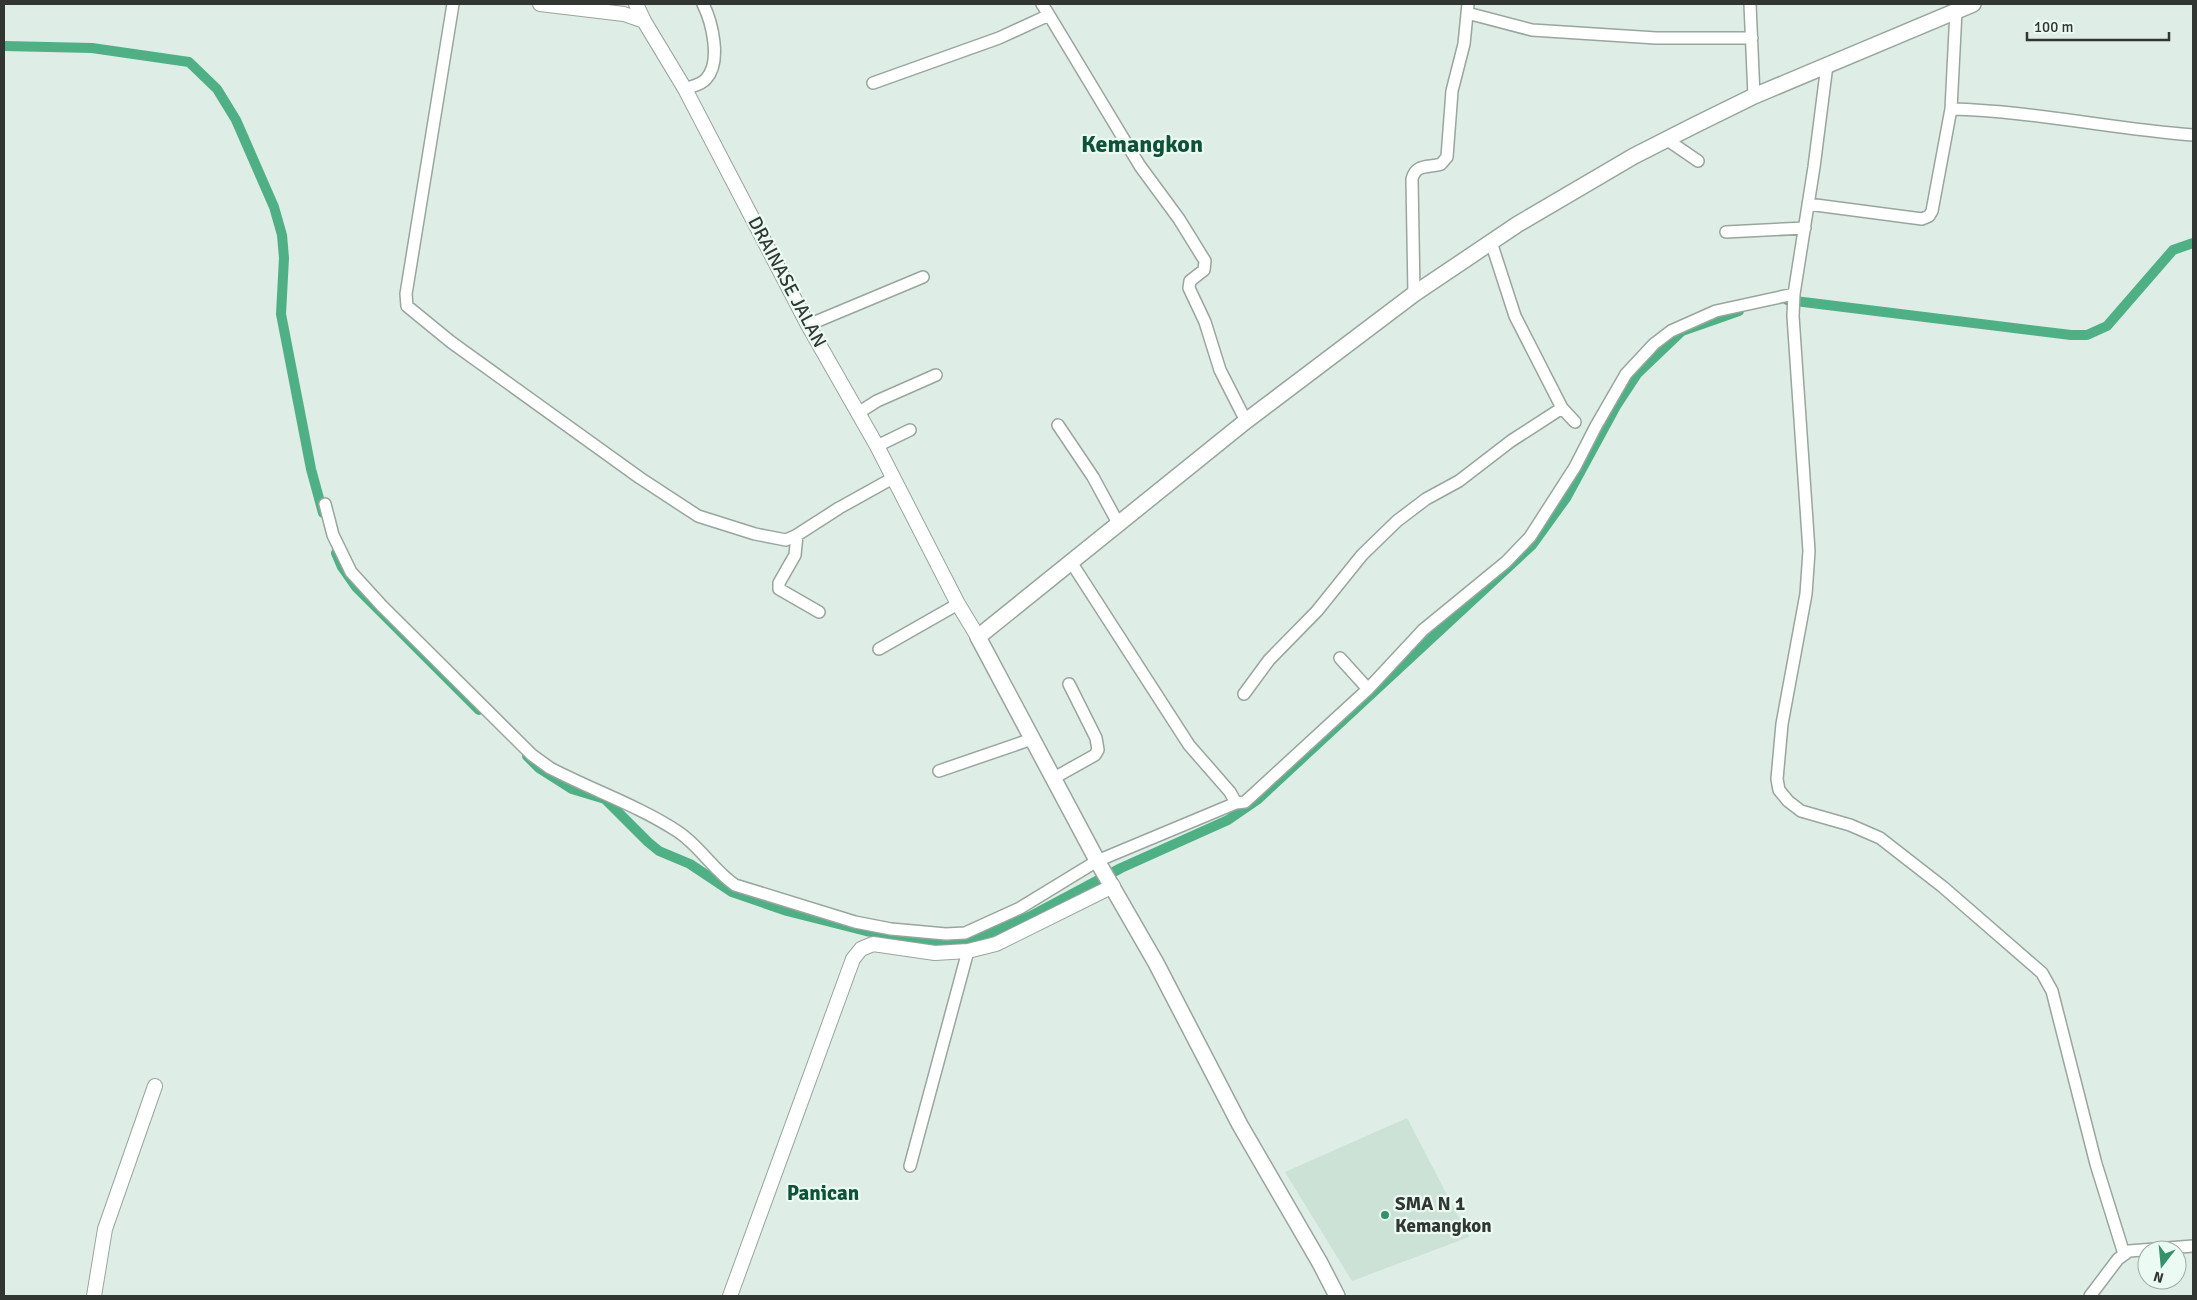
<svg xmlns="http://www.w3.org/2000/svg" width="2197" height="1300" font-family="Signika,sans-serif">
	<rect width="100%" height="100%" fill="#deede5"/>
	<path fill="#cce2d6" d="M1407 1118 1469 1237 1352 1281 1285 1172Z"/>
	<g fill="none" stroke-linecap="round" stroke-linejoin="round">
		<path stroke="#4fb085" stroke-width="10" d="M4 46 92 48 189 62 217 89 236 120 274 207 282 235 284 258 281 314 311 469 323 513
			M1787 300 2071 335H2087L2107 326 2173 250 2193 243
			M336 553 342 567 356 587 479 710
			M527 756 539 768 572 789 605 799 648 842 659 851 690 864 732 892 787 911 866 931 907 938 958 942 984 935 1031 916 1121 868 1228 820 1257 800 1532 545 1566 498 1616 406 1637 374 1682 331 1739 311"/>
		<g stroke="#98a69e" stroke-width="14">
			<path id="minor" d="M453 4 406 294 407 306 451 342 640 478 698 516 755 534 786 540 797 535 839 508 893 478
				M1750 4 1754 96
				M1956 11 1951 109C2033 111 2112 129 2193 135
				M1467 13 1532 30 1656 38H1752
				M1049 15 1140 166 1179 219 1205 261 1204 270 1190 281 1189 288 1205 322 1220 370 1246 421
				M1827 65 1814 167 1794 294 1793 316 1809 551 1806 594 1782 724 1777 779 1779 790 1788 801 1801 811 1850 825 1880 838 1943 887 2042 973 2052 991 2096 1164 2124 1254
				M873 83 999 38 1049 15 1042 4
				M685 89C692 86 701 85 706 79 722 62 712 22 703 4
				M1666 139 1698 161
				M1808 204 1922 219 1929 216 1932 211 1951 109
				M1726 232 1805 228
				M1491 242 1515 316 1562 408 1575 422
				M1414 294 1412 179C1416 163 1429 168 1441 164L1447 157 1452 91 1464 44 1468 4
				M808 325 923 277
				M858 413 877 401 936 375
				M1058 425 1093 477 1118 523
				M877 446 910 430
				M325 504 333 535 351 572 382 606 532 755 550 768C592 790 637 805 677 831 699 845 713 870 735 885L855 922 891 929 946 934 965 933 1020 908 1097 861 1236 803 1230 792 1189 745 1071 562
				M797 535 795 555 779 583V589L819 612
				M879 649 958 604
				M1340 658 1368 689
				M1244 694 1269 660 1317 611 1362 555 1397 521 1426 499 1459 481 1511 441 1562 408
				M939 771 1032 739
				M1054 778 1095 755 1098 750 1096 738 1069 684
				M1236 803 1245 802 1368 689 1423 630 1506 562 1530 537 1575 467 1596 426 1626 374 1654 344 1671 331 1716 311 1794 294
				M910 1166 968 951
				M2090 1296 2118 1259 2129 1251 2193 1246"/>
		</g>
		<g stroke="#98a69e" stroke-width="16">
			<path id="tertiary" d="M540 4 624 14 644 21 685 89 808 325 877 446 958 604 978 637
				M636 4 644 21
				M94 1296 105 1229 155 1086
				M730 1296 853 959 861 949 873 944 935 953 968 951 996 944 1113 886"/>
		</g>
		<g stroke="#98a69e" stroke-width="18">
			<path id="secondary" d="M1337 1296 1320 1263 1240 1125 1156 963 1099 864 978 637 1246 421 1414 294 1518 224 1634 156 1695 125 1754 96 1973 4"/>
		</g>
		<use href="#minor" stroke="#fff" stroke-width="11"/>
		<use href="#tertiary" stroke="#fff" stroke-width="14"/>
		<use href="#secondary" stroke="#fff" stroke-width="15"/>
	</g>
	<circle fill="#34926b" stroke="#ebfaf2" stroke-width="2" cx="1385" cy="1215" r="5"/>
	<g text-anchor="middle" dominant-baseline="central" stroke-width="4.5" stroke-linejoin="round" paint-order="stroke">
		<g font-size="19" fill="#313633" stroke="#ebfaf2">
			<text transform="translate(787 282) rotate(62)">DRAINASE JALAN</text>
		</g>
		<g font-size="19" font-weight="bold" fill="#313633" stroke="#ebfaf2" text-anchor="start">
			<text x="1395" y="1204">SMA N 1<tspan x="1395" dy="22">Kemangkon</tspan></text>
		</g>
		<g font-size="21" font-weight="bold" fill="#0e5338" stroke="#ebfaf2">
			<text x="823" y="1193">Panican</text>
		</g>
		<g font-size="24" font-weight="bold" fill="#0e5338" stroke="#ebfaf2">
			<text x="1142" y="144">Kemangkon</text>
		</g>
	</g>
	<rect width="2197" height="1300" fill="none" stroke="#313633" stroke-width="10"/>
	<g transform="translate(2162 1265) rotate(196)"><circle r="24" fill="#ebfaf2" stroke="#a1aca6"/>
	<path d="M0-4L9 19L0 12L-9 19Z" fill="#34926b"/>
	<text y="-8" font-size="14" font-weight="bold" text-anchor="middle" fill="#313633">N</text>
	</g>
	<path d="M2027 32v8h142v-8" fill="none" stroke="#313633" stroke-width="2.5"/>
	<text x="2034" y="32" font-size="15" fill="#313633" stroke="#ebfaf2" stroke-width="4" paint-order="stroke">100 m</text>
</svg>
